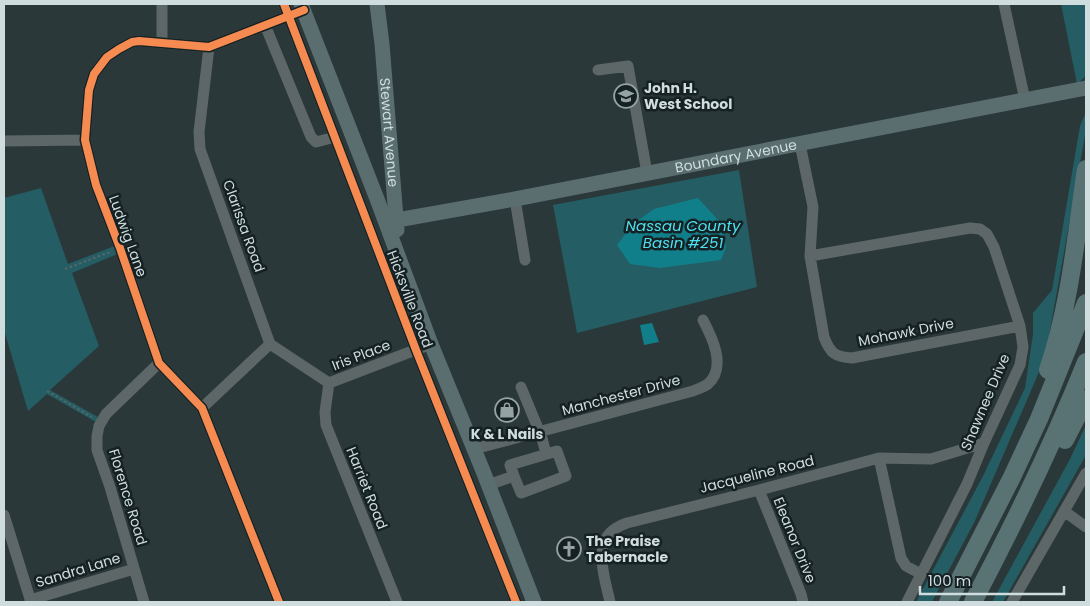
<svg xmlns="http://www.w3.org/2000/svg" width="1090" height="606" font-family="Poppins,sans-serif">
	<rect width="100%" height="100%" fill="#2a3839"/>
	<path fill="#245d63" d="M1061 4H1086V76L1077 84Z
		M1085 114H1086V130L1045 358 974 523 934 598 932 602H916L984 474 1025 388 1033 334V313L1052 290 1080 126Z
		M739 170 757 287 577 333 553 205Z
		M41 188 68 264 117 245 120 253 72 273 99 346 50 390 98 417 96 422 47 394 28 411 4 330V198Z
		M1086 425V455L1003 602H992L1070 459Z"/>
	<path fill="#117f89" d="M698 198 720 222 726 247 721 260 660 268 630 264 617 245 633 224 654 209Z
		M652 323 659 342 644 345 640 325Z"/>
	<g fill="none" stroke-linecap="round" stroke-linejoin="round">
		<path stroke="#5c6666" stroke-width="2" stroke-dasharray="2.5 2.5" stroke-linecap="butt" d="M65 269 110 252
			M47 391 92 417"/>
		<path stroke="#5d6768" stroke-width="11" d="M284 4 416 350 516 602
			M1004 4 1025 100
			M265 25 311 137 316 142 335 137
			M162 42V4
			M209 47 199 132 200 149 270 344 329 383
			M598 70 628 66 647 173
			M4 141 85 140
			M800 144 813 207 810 256 824 337C830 353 835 357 852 358L1020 326
			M515 199 525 260
			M810 256 970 228 980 229 987 234 994 247 1020 326 1023 347 1020 365 984 443 967 484 907 602
			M329 383 325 412 326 425 397 602
			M329 383 423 347
			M521 387 542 438 546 454
			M202 408 270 344
			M474 449 693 391C698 389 704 387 708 384 727 367 712 337 703 320
			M879 458 901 558 906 566 921 574
			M488 485 514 476 510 465 557 451 566 476 521 493 514 476
			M759 490 801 594 803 602
			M1064 511 1086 527
			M4 515 31 602
			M30 600 134 569
			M144 602 110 487 97 450V436L99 426 106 414 159 363
			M279 602 202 408 159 363 120 248 96 185 85 140 89 90 94 74 107 57 119 49 132 42 139 41 209 47 304 10
			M610 602C606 583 594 549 610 533 615 528 621 525 627 523L759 490 879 458 931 459 984 443
			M1012 602 1086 473"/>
		<g stroke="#5a6d6f" stroke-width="15">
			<path d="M301 4 377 199 431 344 483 471 534 602"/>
			<path id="s1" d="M377 4 382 44 397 230"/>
			<path id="s2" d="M386 222 515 199 1086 88"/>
		</g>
		<path stroke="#597274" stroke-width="18" d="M1048 370C1070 305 1076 237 1086 169
			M1065 440 1086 399
			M948 602 1012 477 1039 419 1086 303
			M973 602C1014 524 1053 444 1086 362"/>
		<g stroke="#162123" stroke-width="11">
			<path id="cycleway" d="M284 4 416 350 516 602
				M279 602 202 408 159 363 120 248 96 185 85 140 89 90 94 74 107 57 119 49 132 42 139 41 209 47 304 10"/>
		</g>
		<use href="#cycleway" stroke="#f68b52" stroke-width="8"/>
	</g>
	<defs>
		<g id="school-ring" transform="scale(1.25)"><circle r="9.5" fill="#162123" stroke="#95a3a4" stroke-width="1.5"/><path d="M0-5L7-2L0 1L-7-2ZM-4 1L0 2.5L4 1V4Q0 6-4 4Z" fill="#95a3a4"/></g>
		<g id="shop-ring" transform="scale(1.25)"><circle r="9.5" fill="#162123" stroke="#95a3a4" stroke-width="1.5"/><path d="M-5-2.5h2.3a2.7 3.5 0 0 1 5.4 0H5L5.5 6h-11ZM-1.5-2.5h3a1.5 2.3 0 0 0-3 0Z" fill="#95a3a4"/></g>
		<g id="church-ring" transform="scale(1.25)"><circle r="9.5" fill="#162123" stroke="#95a3a4" stroke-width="1.5"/><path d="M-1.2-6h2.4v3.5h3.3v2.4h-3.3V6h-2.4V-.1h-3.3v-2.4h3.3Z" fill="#95a3a4"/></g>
	</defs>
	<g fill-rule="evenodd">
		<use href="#school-ring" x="626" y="96"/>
		<use href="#shop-ring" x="507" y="410"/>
		<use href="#church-ring" x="569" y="549"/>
	</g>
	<g text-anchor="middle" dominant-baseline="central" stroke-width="5" stroke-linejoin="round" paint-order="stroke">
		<g font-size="14" font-weight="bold" fill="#cfddde" stroke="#162123" text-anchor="start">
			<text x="644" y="88">John H.<tspan x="644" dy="16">West School</tspan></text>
			<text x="507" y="434" text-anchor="middle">K &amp; L Nails</text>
			<text x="586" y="541">The Praise<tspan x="586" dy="16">Tabernacle</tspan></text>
		</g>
		<g font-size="14" fill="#cfddde" stroke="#162123">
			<text stroke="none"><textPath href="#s1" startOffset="129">Stewart Avenue</textPath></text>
			<text stroke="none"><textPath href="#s2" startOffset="356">Boundary Avenue</textPath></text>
			<text transform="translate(244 226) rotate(70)">Clarissa Road</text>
			<text transform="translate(128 236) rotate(70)">Ludwig Lane</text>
			<text transform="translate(410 299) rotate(69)">Hicksville Road</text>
			<text transform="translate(906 332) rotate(-11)">Mohawk Drive</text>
			<text transform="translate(361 355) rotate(-21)">Iris Place</text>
			<text transform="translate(621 395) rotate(-15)">Manchester Drive</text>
			<text transform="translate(985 402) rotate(-67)">Shawnee Drive</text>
			<text transform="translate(757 474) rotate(-14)">Jacqueline Road</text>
			<text transform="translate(367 488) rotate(68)">Harriet Road</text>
			<text transform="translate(128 497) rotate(73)">Florence Road</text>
			<text transform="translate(795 540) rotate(68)">Eleanor Drive</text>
			<text transform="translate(78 570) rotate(-17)">Sandra Lane</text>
		</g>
		<g font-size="15" font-style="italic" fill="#4ce1f0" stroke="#162123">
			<text x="683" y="225">Nassau County<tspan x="683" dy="17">Basin #251</tspan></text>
		</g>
	</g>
	<rect width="1090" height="606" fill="none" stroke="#cfddde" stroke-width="10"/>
	<path d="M920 586v8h144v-8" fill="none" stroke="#cfddde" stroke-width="2.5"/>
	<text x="928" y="586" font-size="15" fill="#cfddde" stroke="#162123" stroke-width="4" paint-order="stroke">100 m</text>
</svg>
